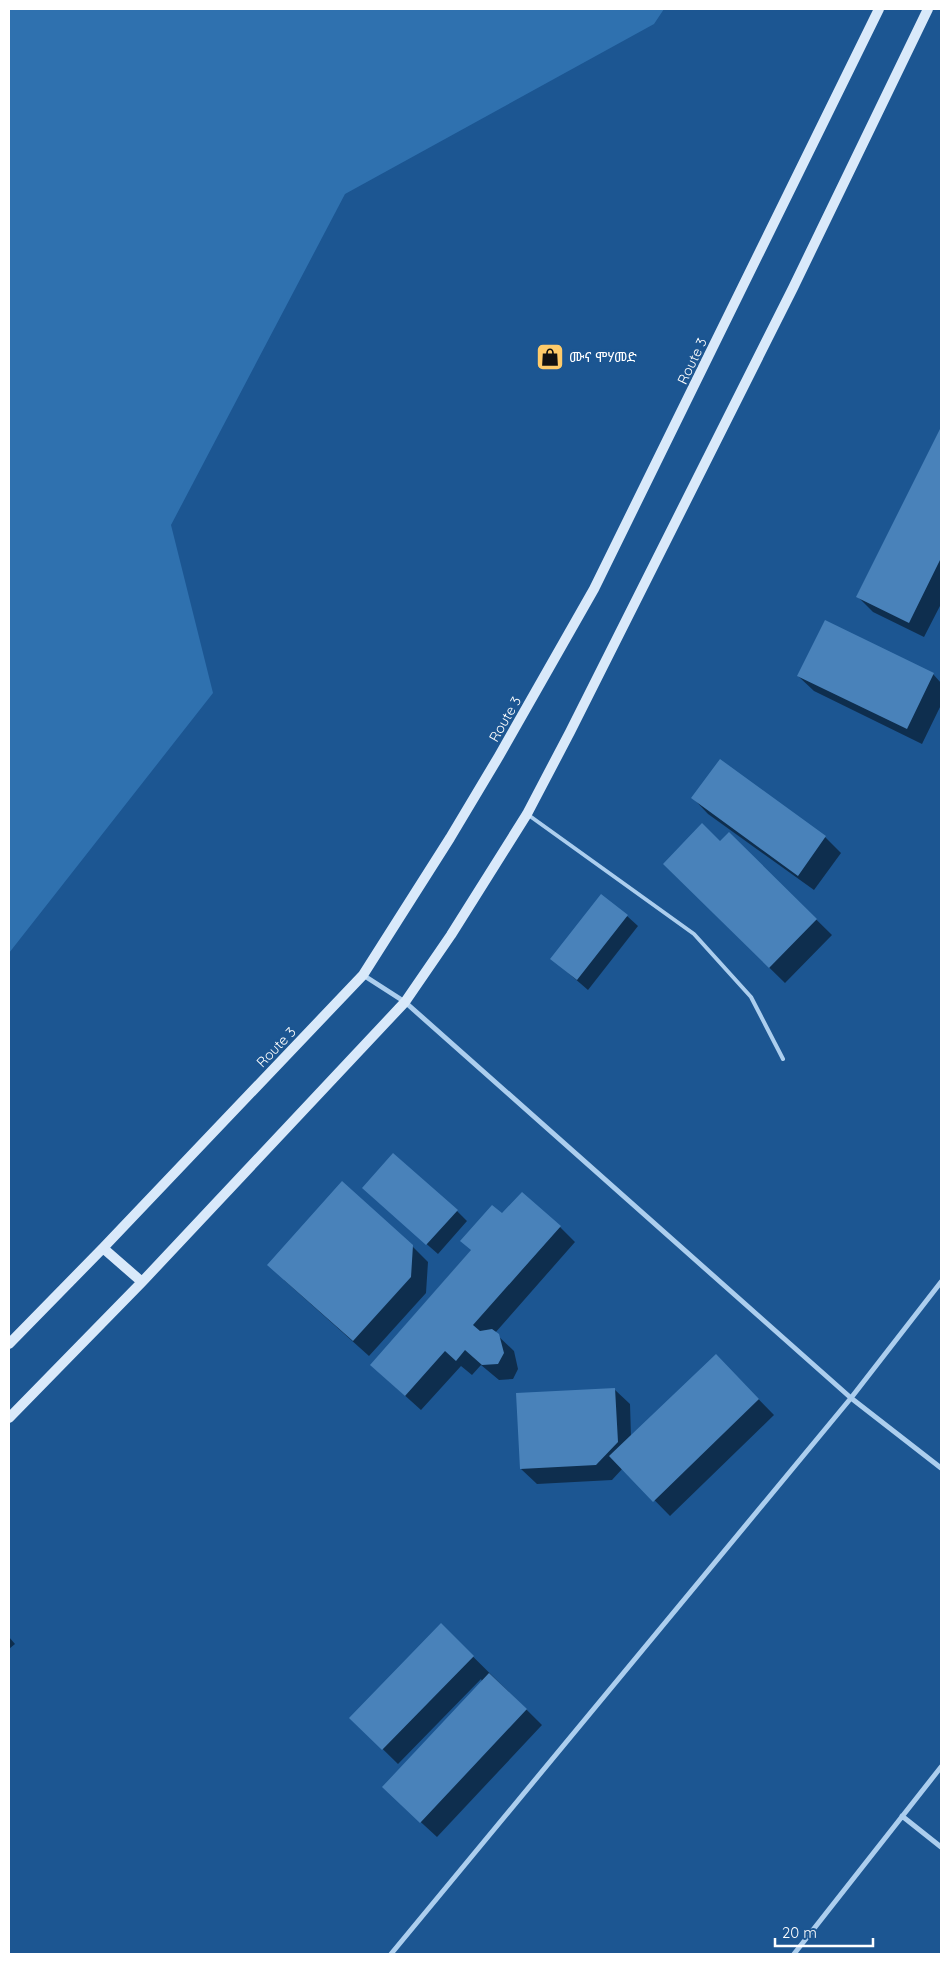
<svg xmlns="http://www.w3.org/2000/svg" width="950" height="1963" font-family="Quicksand,'Noto Sans Ethiopic',sans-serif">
	<rect width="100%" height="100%" fill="#1c5692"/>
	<path fill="#2f71af" d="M9 9H664L654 24 345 194 171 525 213 693 9 953Z"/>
	<path fill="#0007" d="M941 430V604L924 637 873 612 857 596Z
		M933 674 941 683V705L922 744 814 691 798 676Z
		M720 761 825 837 841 853 814 890 708 814 693 798Z
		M729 834 832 935 785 983 664 864 720 842Z
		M627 916 638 926 588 990 552 959Z
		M374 1198 457 1211 467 1221 438 1254Z
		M502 1215 560 1227 575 1242 495 1333 514 1351 518 1369 513 1379 499 1380 481 1365 472 1375 461 1366 421 1410 371 1365Z
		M412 1246 428 1262 426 1293 369 1356 284 1280Z
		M716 1356 774 1415 670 1516 623 1468 612 1480 537 1484 521 1469 614 1389 630 1404 631 1437Z
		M441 1625 542 1725 437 1837 399 1802 482 1681 481 1679 398 1764 351 1718Z
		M9 1637 15 1644 9 1649Z"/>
	<path fill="#4982ba" d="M941 427V558L909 623 856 597Z
		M825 620 934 673 907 729 797 676Z
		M720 759 826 836 798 876 691 798Z
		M702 823 720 841 729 832 817 919 769 968 663 864Z
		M601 894 628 915 577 980 550 959Z
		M393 1153 458 1210 426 1245 362 1188Z
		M342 1181 413 1245 411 1277 353 1341 267 1265Z
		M522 1192 561 1226 473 1325 480 1331 492 1329 499 1334 504 1353 498 1364 482 1365 465 1350 456 1361 445 1351 405 1396 370 1365 471 1250 460 1241 492 1205 502 1213Z
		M716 1354 759 1399 653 1502 609 1456Z
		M615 1388 618 1442 596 1465 520 1469 516 1393Z
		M441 1623 474 1656 382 1750 349 1718Z
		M489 1673 527 1709 420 1823 382 1787Z"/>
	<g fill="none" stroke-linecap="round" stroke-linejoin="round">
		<path stroke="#acceee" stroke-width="4" d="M527 814 694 934 751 997 783 1059"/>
		<path stroke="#acceee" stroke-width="5" d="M363 975 405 1002 851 1398 941 1468
			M902 1816 941 1847
			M391 1954 851 1398 941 1282
			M794 1954 941 1767"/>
		<path stroke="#d9e9fa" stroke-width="10" d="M103 1248 142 1282
			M9 1344 103 1248 363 975 450 838 499 756 594 589 879 9
			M9 1418 142 1282 405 1002 451 935 527 814 570 732 793 288 928 9"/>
	</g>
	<defs>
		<g id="shop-square" transform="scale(1.4375)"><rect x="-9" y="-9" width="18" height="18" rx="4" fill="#fecb6a" stroke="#1c5692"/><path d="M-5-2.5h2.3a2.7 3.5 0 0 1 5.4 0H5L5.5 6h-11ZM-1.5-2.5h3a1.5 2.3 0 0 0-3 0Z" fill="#111"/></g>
	</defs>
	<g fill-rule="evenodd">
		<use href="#shop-square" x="550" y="357"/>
	</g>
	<g text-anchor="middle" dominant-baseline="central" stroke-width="4.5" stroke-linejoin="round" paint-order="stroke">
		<g font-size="14" fill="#fff" stroke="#1c5692" text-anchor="start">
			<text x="569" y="357">ሙና ሞሃመድ</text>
		</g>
		<g font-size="14" fill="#fff" stroke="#1c5692">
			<text transform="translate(692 361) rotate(-64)">Route 3</text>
			<text transform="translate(505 719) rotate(-60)">Route 3</text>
			<text transform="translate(276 1047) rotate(-46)">Route 3</text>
		</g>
	</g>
	<rect width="950" height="1963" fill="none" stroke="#ffffff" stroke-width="20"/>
	<path d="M775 1938v8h98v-8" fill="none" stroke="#ffffff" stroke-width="2.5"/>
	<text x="782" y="1938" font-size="15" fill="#ffffff" stroke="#1c5692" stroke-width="4" paint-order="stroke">20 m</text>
</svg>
